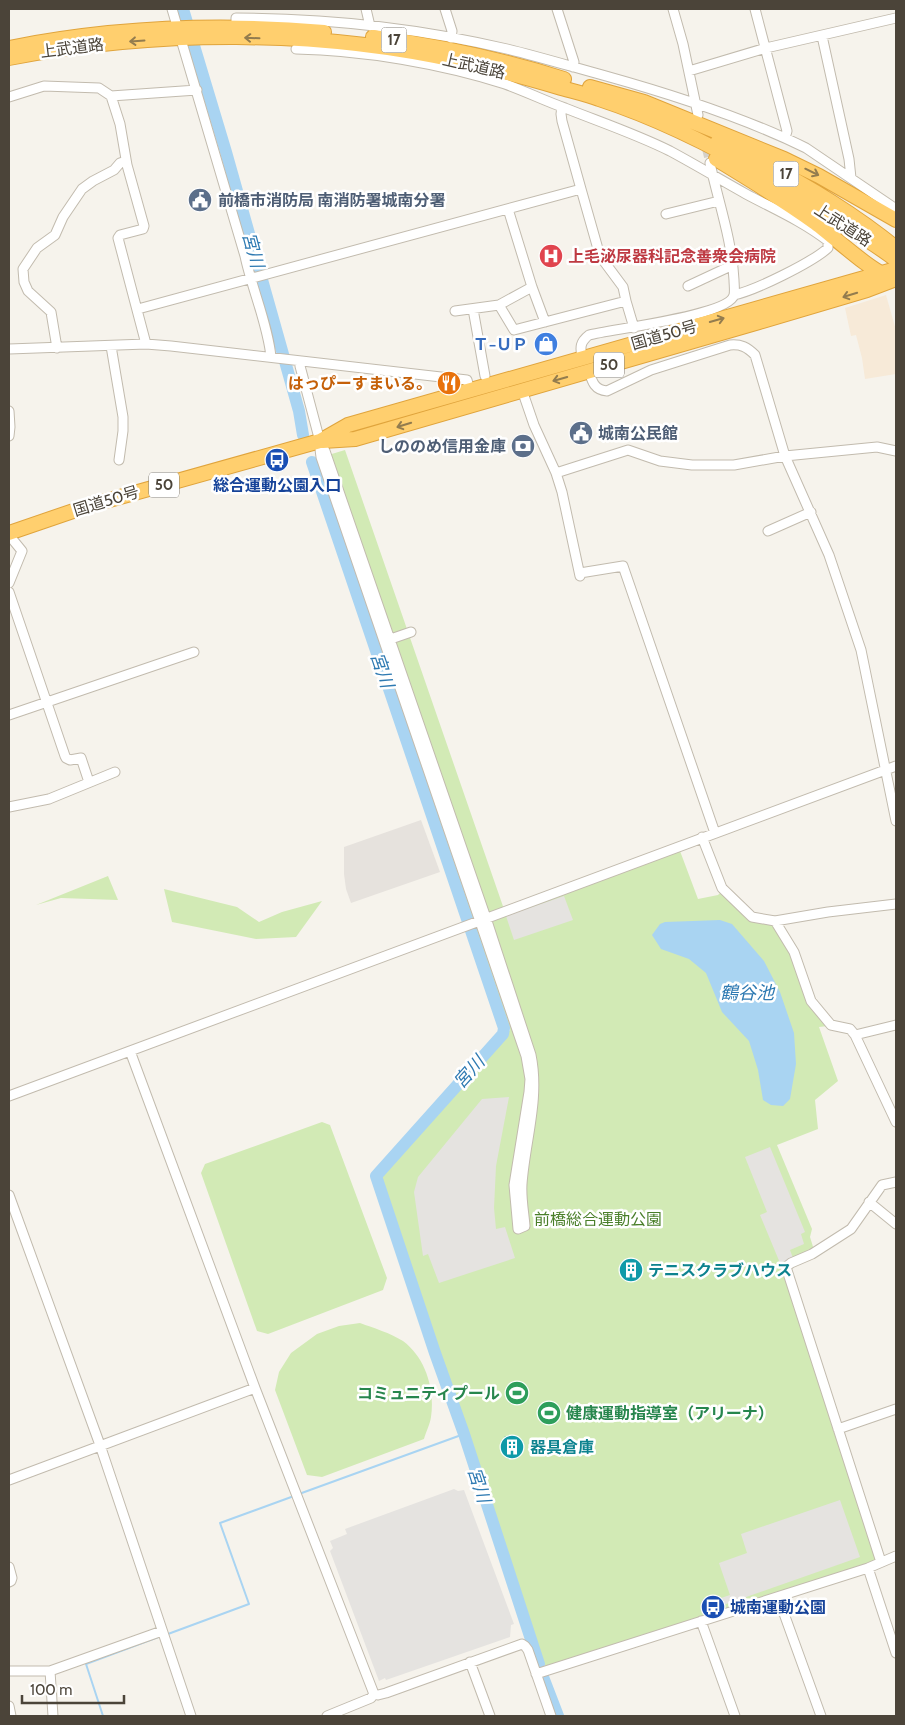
<svg xmlns="http://www.w3.org/2000/svg" width="905" height="1725" font-family="Cabin,'Noto Sans JP',sans-serif">
	<rect width="100%" height="100%" fill="#f6f3ec"/>
	<path fill="#f7ead8" d="M886 295 896 330V374L865 379 862 358 856 335 851 336 845 308Z"/>
	<path fill="#e6e2dd" d="M421 820 440 872 351 903 346 889 344 874V847Z"/>
	<path fill="#d2eab5" d="M345 450 506 915 680 851 698 899 718 895 722 891 728 898 771 923 792 953 828 1026 819 1027 838 1081 815 1100 818 1129 777 1145 812 1229 810 1237 814 1250 787 1263 876 1561 545 1666 472 1446 379 1175 510 1030 473 927 315 459Z
		M108 876 118 900 61 898 36 905Z
		M164 889 237 907 259 922 282 912 322 901 296 937 256 939 172 922Z
		M322 1122 330 1125 387 1278 383 1290 268 1334 257 1331 201 1173 205 1164Z
		M360 1323C374 1328 390 1333 403 1341 426 1358 435 1390 431 1417 430 1424 426 1432 424 1439L322 1477 307 1475 275 1390 279 1372 291 1353 317 1334 339 1326Z"/>
	<path fill="#e5e3e0" d="M564 896 573 920 514 940 506 916Z
		M509 1097 496 1166 494 1208 496 1229 505 1227 515 1258 439 1283 428 1254 423 1256 414 1192 418 1177 482 1099Z
		M770 1147 805 1232 801 1234 804 1244 790 1250 793 1258 780 1263 760 1215 767 1212 745 1157Z
		M454 1489 458 1491 464 1490 514 1624 511 1625 510 1637 386 1680 385 1678 379 1681 330 1551 333 1548 330 1541 347 1534 345 1529Z
		M840 1500 860 1557 712 1609 709 1602 730 1595 719 1563 747 1553 741 1534Z"/>
	<path fill="#a9d4f2" d="M720 920 732 924 764 961 780 992 794 1033 796 1064 790 1099 783 1106 771 1105 763 1100 758 1070 749 1041 722 1012 706 973 689 959 661 949 652 935 660 924 665 922Z"/>
	<g fill="none" stroke-linecap="round" stroke-linejoin="round">
		<path stroke="#a9d4f2" stroke-width="2" d="M299 1494 464 1434
			M168 1634 249 1604 220 1523 294 1496
			M103 1716 86 1664 161 1636"/>
		<path stroke="#a9d4f2" stroke-width="12" d="M183 9 226 152 299 411 303 435
			M312 462 504 1028 503 1034 376 1176 435 1353 464 1434 539 1664
			M543 1677 558 1716"/>
		<path stroke="#d4d0c8" stroke-width="9" stroke-dasharray="9 4.5" stroke-linecap="butt" d="M700 122 710 163"/>
		<g stroke="#c2bbae" stroke-width="11">
			<path id="minor" d="M172 9 245 256C252 289 268 325 271 357
				M366 9 370 26
				M445 9 452 31 451 38
				M557 9 574 62 573 67
				M673 9 683 44 698 115
				M755 9 787 131 785 138
				M236 27V18C327 18 418 28 507 49 540 57 573 67 606 76 674 95 743 117 806 148L896 209
				M822 36 849 159 851 178
				M296 49C362 50 442 64 505 84 525 91 545 101 565 108 600 122 636 134 670 151 696 165 721 180 746 194 774 209 802 221 828 241V248C811 263 756 290 734 295
				M689 71 766 48 896 18
				M111 96 197 90
				M9 97 44 86 99 88 111 96 120 124 127 165 144 226 143 229 120 235 118 238 146 344
				M562 107 561 114 562 121 581 189
				M508 209 532 287 545 322
				M666 214 719 201
				M688 286 733 265
				M626 301 634 328
				M138 309 581 189 600 256 623 287 626 301 514 330 499 305 532 287
				M473 309 485 376
				M455 311 499 305
				M111 346 123 417V431L119 460
				M57 348 51 312 28 291 24 282 23 269 37 248 55 235 63 217 82 189 93 181 114 170 120 163 126 161
				M9 349 146 344 171 346 467 380 470 391
				M582 358C580 347 580 342 589 335 611 329 729 316 734 295 735 291 734 284 734 280 732 240 718 201 710 163
				M300 361V366L318 434 321 457 526 1056 530 1079 529 1092 514 1185 518 1229 525 1226C524 1213 521 1198 522 1184 525 1141 540 1099 531 1055L486 918 325 451 320 441
				M589 371C592 381 594 390 607 391L651 370 730 345C741 344 747 347 755 355L785 456 829 555 861 650 896 821
				M522 390 534 425 556 473 562 492 580 576
				M9 411 10 427 9 436
				M556 473 628 450 660 461 692 465H734L785 456 877 447 896 451
				M768 531 811 512
				M9 535 22 551 9 583
				M580 573 623 566 715 833
				M9 592 65 756 66 758 70 760 81 758 89 782
				M385 641 411 632
				M9 715 194 652
				M9 807 49 799 115 772
				M702 837 722 888 752 917 775 921 828 912 896 904
				M775 921 794 952 811 1001 831 1025 850 1029 855 1035 896 1122
				M855 1035 896 1025
				M130 1051 255 1388 374 1694
				M9 1096 896 766
				M9 1195 100 1445 191 1716
				M869 1202 896 1224
				M838 1429 896 1409
				M9 1480 255 1388
				M881 1562 786 1267 791 1263 812 1254 851 1229 882 1185 896 1182
				M9 1567 12 1578 11 1581 9 1582
				M868 1568 896 1653
				M778 1597 821 1716
				M701 1621 735 1716
				M470 1662 490 1716
				M9 1671H50L162 1631
				M50 1671 53 1716
				M536 1674 868 1568 896 1556
				M9 1706 11 1716
				M327 1716 371 1698 374 1694 378 1695 386 1693 522 1644 525 1646 528 1650 551 1716"/>
		</g>
		<g stroke="#e0a43c" stroke-width="16">
			<path id="highway" d="M373 37C438 46 501 59 564 79
				M9 48C114 27 217 23 324 32
				M9 58C157 30 316 29 463 62 495 69 527 78 558 87 572 91 586 94 599 99 682 126 761 171 834 219 854 232 877 245 896 260
				M590 87 644 102 784 159 819 176 896 220
				M718 141C781 170 842 204 896 248
				M716 159C749 179 782 199 814 222 830 233 870 271 886 275
				M323 441 355 439 759 322 867 290 896 279
				M9 533 88 506 320 441 348 425 896 269"/>
		</g>
		<use href="#minor" stroke="#fff" stroke-width="9"/>
		<use href="#highway" stroke="#ffcf6e" stroke-width="14"/>
	</g>
	<defs><path id="oneway-shaft" d="M-6 0H5M1.5-3L5.5 0L1.5 3" fill="none" stroke-width="1.6" stroke-linecap="round" stroke-linejoin="round" transform="scale(1.25)"/></defs>
	<g stroke="#937c4e">
		<use href="#oneway-shaft" transform="translate(252 38) rotate(-178)"/>
		<use href="#oneway-shaft" transform="translate(137 41) rotate(176)"/>
		<use href="#oneway-shaft" transform="translate(812 172) rotate(26)"/>
		<use href="#oneway-shaft" transform="translate(850 295) rotate(163)"/>
		<use href="#oneway-shaft" transform="translate(717 320) rotate(-16)"/>
		<use href="#oneway-shaft" transform="translate(560 379) rotate(164)"/>
		<use href="#oneway-shaft" transform="translate(404 425) rotate(163)"/>
	</g>
	<defs>
		<g id="civic-disc" transform="scale(1.25)"><circle r="9.5" fill="#5c6f8a" stroke="#fff"/><path d="M-.6-6.5H3V-4.5H.6V-3L4-1V1h2V6H-6V1h2V-1L-.6-3ZM-1.2 2.5V6h2.4V2.5Z" fill="#fff"/></g>
		<g id="hospital-disc" transform="scale(1.25)"><circle r="9.5" fill="#e0444e" stroke="#fff"/><path d="M-5-5h3v3.5h4V-5h3V5h-3V1.5h-4V5h-3Z" fill="#fff"/></g>
		<g id="shop-disc" transform="scale(1.25)"><circle r="9.5" fill="#3f7fe0" stroke="#fff"/><path d="M-5-2.5h2.3a2.7 3.5 0 0 1 5.4 0H5L5.5 6h-11ZM-1.5-2.5h3a1.5 2.3 0 0 0-3 0Z" fill="#fff"/></g>
		<g id="restaurant-disc" transform="scale(1.25)"><circle r="9.5" fill="#e8710a" stroke="#fff"/><path d="M-5-6h1v4h1v-4h1v4h1v-4h1v5L-1.5 .5V6h-2V.5L-5-1ZM5-6V6H3V1.5H1.5Q1.5-4 5-6Z" fill="#fff"/></g>
		<g id="bank-disc" transform="scale(1.25)"><circle r="9.5" fill="#5c6f8a" stroke="#fff"/><path d="M-6-4H6V4H-6ZM0-2.3a2.3 2.3 0 1 0 0 4.6a2.3 2.3 0 1 0 0-4.6Z" fill="#fff"/></g>
		<g id="bus-disc" transform="scale(1.25)"><circle r="9.5" fill="#1a4fb4" stroke="#fff"/><path d="M-5-6H5V4H4V6H2V4H-2V6H-4V4H-5ZM-3.5-4V0h7V-4ZM-3.5 1.2v1.5H-2V1.2ZM2 1.2v1.5H3.5V1.2Z" fill="#fff"/></g>
		<g id="building-disc" transform="scale(1.25)"><circle r="9.5" fill="#0f9aa8" stroke="#fff"/><path d="M-4-6H4V6H1V3H-1V6H-4ZM-2.5-4.3h1.7v1.8h-1.7ZM.8-4.3h1.7v1.8H.8ZM-2.5-1h1.7V.8h-1.7ZM.8-1h1.7V.8H.8Z" fill="#fff"/></g>
		<g id="stadium-disc" transform="scale(1.25)"><circle r="9.5" fill="#2e9e5b" stroke="#fff"/><path d="M0-5a6.5 5 0 1 0 0 10a6.5 5 0 1 0 0-10ZM-3.5-1.8h7v3.6h-7Z" fill="#fff"/></g>
	</defs>
	<g fill-rule="evenodd">
		<use href="#civic-disc" x="200" y="200"/>
		<use href="#hospital-disc" x="551" y="256"/>
		<use href="#shop-disc" x="546" y="344"/>
		<use href="#restaurant-disc" x="449" y="383"/>
		<use href="#civic-disc" x="581" y="433"/>
		<use href="#bank-disc" x="523" y="446"/>
		<use href="#bus-disc" x="277" y="460"/>
		<use href="#building-disc" x="631" y="1270"/>
		<use href="#stadium-disc" x="517" y="1393"/>
		<use href="#stadium-disc" x="549" y="1413"/>
		<use href="#building-disc" x="512" y="1447"/>
		<use href="#bus-disc" x="713" y="1607"/>
	</g>
	<g text-anchor="middle" dominant-baseline="central" stroke-width="5" stroke-linejoin="round" paint-order="stroke">
		<g fill="#fff" stroke="#817c74" stroke-width="1">
			<rect x="381.5" y="27.5" width="25" height="25" rx="4"/>
			<rect x="773.5" y="161.5" width="25" height="25" rx="4"/>
			<rect x="594" y="352.5" width="30" height="25" rx="4"/>
			<rect x="149" y="472.5" width="30" height="25" rx="4"/>
		</g>
		<g font-size="15" font-weight="bold" fill="#4b4439">
			<text x="394" y="40">17</text>
			<text x="786" y="174">17</text>
			<text x="609" y="365">50</text>
			<text x="164" y="485">50</text>
		</g>
		<g font-size="16" fill="#4b4439" stroke="#fff">
			<text transform="translate(72 48) rotate(-7)">上武道路</text>
			<text transform="translate(474 66) rotate(13)">上武道路</text>
			<text transform="translate(843 225) rotate(33)">上武道路</text>
			<text transform="translate(664 335) rotate(-16)">国道50号</text>
			<text transform="translate(106 501) rotate(-17)">国道50号</text>
		</g>
		<g font-size="16" font-weight="bold" fill="#4e5e75" stroke="#fff" text-anchor="start">
			<text x="218" y="200">前橋市消防局 南消防署城南分署</text>
			<text x="598" y="433">城南公民館</text>
			<text x="506" y="446" text-anchor="end">しののめ信用金庫</text>
		</g>
		<g font-size="16" font-weight="bold" fill="#be3a42" stroke="#fff" text-anchor="start">
			<text x="568" y="256">上毛泌尿器科記念善衆会病院</text>
		</g>
		<g font-size="16" font-weight="bold" fill="#366cbe" stroke="#fff" text-anchor="end">
			<text x="528" y="344">Ｔ−ＵＰ</text>
		</g>
		<g font-size="16" font-weight="bold" fill="#c56008" stroke="#fff" text-anchor="end">
			<text x="432" y="383">はっぴーすまいる。</text>
		</g>
		<g font-size="16" font-weight="bold" fill="#164399" stroke="#fff">
			<text x="277" y="485">総合運動公園入口</text>
			<text x="730" y="1607" text-anchor="start">城南運動公園</text>
		</g>
		<g font-size="16" fill="#4a7f2a" stroke="#fff">
			<text x="598" y="1219">前橋総合運動公園</text>
		</g>
		<g font-size="16" font-weight="bold" fill="#0d838f" stroke="#fff" text-anchor="start">
			<text x="648" y="1270">テニスクラブハウス</text>
			<text x="530" y="1447">器具倉庫</text>
		</g>
		<g font-size="16" font-weight="bold" fill="#27864d" stroke="#fff" text-anchor="end">
			<text x="500" y="1393">コミュニティプール</text>
			<text x="566" y="1413" text-anchor="start">健康運動指導室（アリーナ）</text>
		</g>
		<g font-size="18" font-style="italic" fill="#2e7ab2" stroke="#fff">
			<text transform="translate(253 250) rotate(75)">宮川</text>
			<text transform="translate(382 670) rotate(71)">宮川</text>
			<text x="747" y="993">鶴谷池</text>
			<text transform="translate(469 1072) rotate(-48)">宮川</text>
			<text transform="translate(479 1485) rotate(72)">宮川</text>
		</g>
	</g>
	<rect width="905" height="1725" fill="none" stroke="#4b4439" stroke-width="20"/>
	<path d="M22 1695v8h102v-8" fill="none" stroke="#4b4439" stroke-width="2.5"/>
	<text x="30" y="1695" font-size="15" fill="#4b4439" stroke="#ffffff" stroke-width="4" paint-order="stroke">100 m</text>
</svg>
